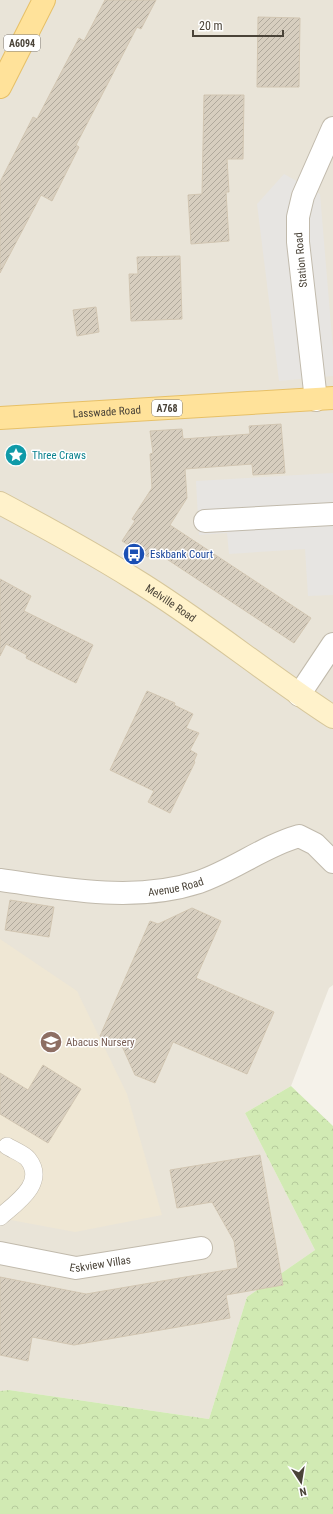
<svg xmlns="http://www.w3.org/2000/svg" width="333" height="1514" font-family="'Roboto Condensed',sans-serif">
	<defs>
		<pattern id="forest-crowns" width="20" height="18" patternUnits="userSpaceOnUse"><rect width="20" height="18" fill="#d1eab3"/><path d="M2 6a3 3 0 1 1 6 0M12 15a3 3 0 1 1 6 0" fill="none" stroke="#b5ca9b"/></pattern>
		<pattern id="building-hatch" width="6" height="6" patternUnits="userSpaceOnUse"><rect width="6" height="6" fill="#d7cebf"/><path d="M-1 1l2-2M0 6l6-6M5 7l2-2" fill="none" stroke="#b0a99c"/></pattern>
	</defs>
	<rect width="100%" height="100%" fill="#f5f2ea"/>
	<path fill="#e9e4d8" d="M0 0H333V985L329 988 291 1086 245 1113 315 1250 247 1297 209 1419 9 1390 0 1391Z"/>
	<path fill="#efe7d4" d="M0 939 77 991 127 1094 162 1215 75 1232 0 1218Z"/>
	<path fill="url(#forest-crowns)" d="M291 1086 333 1126V1514H0V1391L9 1390 209 1419 247 1297 315 1250 245 1113Z"/>
	<path fill="#e7e5e2" d="M284 174 320 194 333 349V376L279 381 257 204Z
		M333 473V595L308 596 305 549 229 554 227 533 199 535 196 481Z"/>
	<path fill="url(#building-hatch)" stroke="#d2c6b2" d="M105 0H156L141 29 137 27 76 145 79 147 52 201 41 195 0 273V182L33 117 37 119 79 38 84 41Z
		M258 17 300 18 299 87H257Z
		M204 95H244L243 159H227L229 192H226L229 241 191 244 188 195 202 194Z
		M180 256 182 319 131 321 129 274H138L137 257Z
		M96 307 99 332 77 336 73 310Z
		M281 424 285 473 253 475 252 464 185 469 187 498 170 525 311 618 294 643 153 550 148 557 122 541 135 521 132 519 152 488 150 454 153 453 150 431 182 429 183 439 250 434 249 426Z
		M0 579 31 596 24 611 93 645 76 683 26 658 27 655 6 644 0 656Z
		M147 691 175 703 174 705 193 714 186 728 199 733 190 750 197 754 194 761 195 762 170 813 148 802 154 791 110 770Z
		M10 900 54 907 49 937 5 930Z
		M192 908 221 921 196 978 274 1012 247 1074 173 1042 155 1083 135 1075 122 1046 100 1036 150 921 158 924Z
		M43 1065 81 1089 48 1143 0 1114V1073L28 1090Z
		M260 1155 283 1285 226 1295 230 1318 74 1345 32 1337 28 1361 0 1355V1277L86 1294 238 1268 234 1241 212 1202 177 1208 170 1170Z"/>
	<g fill="none" stroke-linecap="round" stroke-linejoin="round">
		<g stroke="#c1baac" stroke-width="18">
			<path id="lane" d="M0 1217C16 1203 47 1183 28 1159 24 1154 13 1150 7 1146"/>
		</g>
		<g stroke="#c1baac" stroke-width="24">
			<g id="street">
				<path d="M316 400 298 242V217L303 196 333 128"/>
				<path d="M205 521 333 514"/>
				<path d="M299 695 333 644"/>
				<path id="s1" d="M0 880C67 889 134 903 199 882 234 870 264 846 299 836L315 844 333 862"/>
				<path id="s2" d="M0 1253 76 1268 201 1248"/>
			</g>
		</g>
		<g stroke="#d6c69a" stroke-width="24">
			<g id="secondary">
				<path id="s3" d="M0 503C45 527 91 552 134 579 203 621 265 673 333 717"/>
			</g>
		</g>
		<g stroke="#e7c067" stroke-width="24">
			<g id="primary">
				<path d="M0 87 44 0"/>
				<path id="s4" d="M0 418 333 398"/>
			</g>
		</g>
		<use href="#lane" stroke="#fff" stroke-width="17"/>
		<use href="#street" stroke="#fff" stroke-width="22"/>
		<use href="#secondary" stroke="#fff2cb" stroke-width="22"/>
		<use href="#primary" stroke="#ffe29a" stroke-width="22"/>
	</g>
	<defs>
		<g id="sight-disc" transform="scale(1.15)"><circle r="9.5" fill="#0f9aa8" stroke="#fff"/><path d="M0-6L1.8-2.2L6-1.7L2.9 1.2L3.7 5.4L0 3.3L-3.7 5.4L-2.9 1.2L-6-1.7L-1.8-2.2Z" fill="#fff"/></g>
		<g id="bus-disc" transform="scale(1.15)"><circle r="9.5" fill="#1a4fb4" stroke="#fff"/><path d="M-5-6H5V4H4V6H2V4H-2V6H-4V4H-5ZM-3.5-4V0h7V-4ZM-3.5 1.2v1.5H-2V1.2ZM2 1.2v1.5H3.5V1.2Z" fill="#fff"/></g>
		<g id="school-disc" transform="scale(1.15)"><circle r="9.5" fill="#8d6e63" stroke="#fff"/><path d="M0-5L7-2L0 1L-7-2ZM-4 1L0 2.5L4 1V4Q0 6-4 4Z" fill="#fff"/></g>
	</defs>
	<g fill-rule="evenodd">
		<use href="#sight-disc" x="16" y="455"/>
		<use href="#bus-disc" x="134" y="554"/>
		<use href="#school-disc" x="51" y="1042"/>
	</g>
	<g text-anchor="middle" dominant-baseline="central" stroke-width="3" stroke-linejoin="round" paint-order="stroke">
		<g fill="#fff" stroke="#807b74" stroke-width="1">
			<rect x="4" y="35" width="36" height="16" rx="3"/>
			<rect x="152" y="400" width="30" height="16" rx="3"/>
		</g>
		<g font-size="10" font-weight="bold" fill="#4a4338">
			<text x="22" y="43">A6094</text>
			<text x="167" y="408">A768</text>
		</g>
		<g font-size="11" fill="#4a4338" stroke="#fff">
			<text transform="translate(301 260) rotate(-95)">Station Road</text>
			<text stroke="none"><textPath href="#s4" startOffset="107">Lasswade Road</textPath></text>
			<text stroke="none"><textPath href="#s3" startOffset="198">Melville Road</textPath></text>
			<text stroke="none"><textPath href="#s1" startOffset="177">Avenue Road</textPath></text>
			<text stroke="none"><textPath href="#s2" startOffset="102">Eskview Villas</textPath></text>
		</g>
		<g font-size="11" fill="#0d838f" stroke="#fff" text-anchor="start">
			<text x="32" y="455">Three Craws</text>
		</g>
		<g font-size="11" fill="#164399" stroke="#fff" text-anchor="start">
			<text x="150" y="554">Eskbank Court</text>
		</g>
		<g font-size="11" fill="#785e54" stroke="#fff" text-anchor="start">
			<text x="66" y="1042">Abacus Nursery</text>
		</g>
	</g>
	<g transform="translate(301 1482) rotate(168)" stroke="#ffffff" stroke-width="3" paint-order="stroke">
	<path d="M0-3L7 15L0 10L-7 15Z" fill="#4a4338"/>
	<text y="-6" font-size="11" font-weight="bold" text-anchor="middle" fill="#4a4338">N</text>
	</g>
	<path d="M193 30v6h90v-6" fill="none" stroke="#4a4338" stroke-width="2"/>
	<text x="199" y="30" font-size="12" fill="#4a4338" stroke="#ffffff" stroke-width="3" paint-order="stroke">20 m</text>
</svg>
